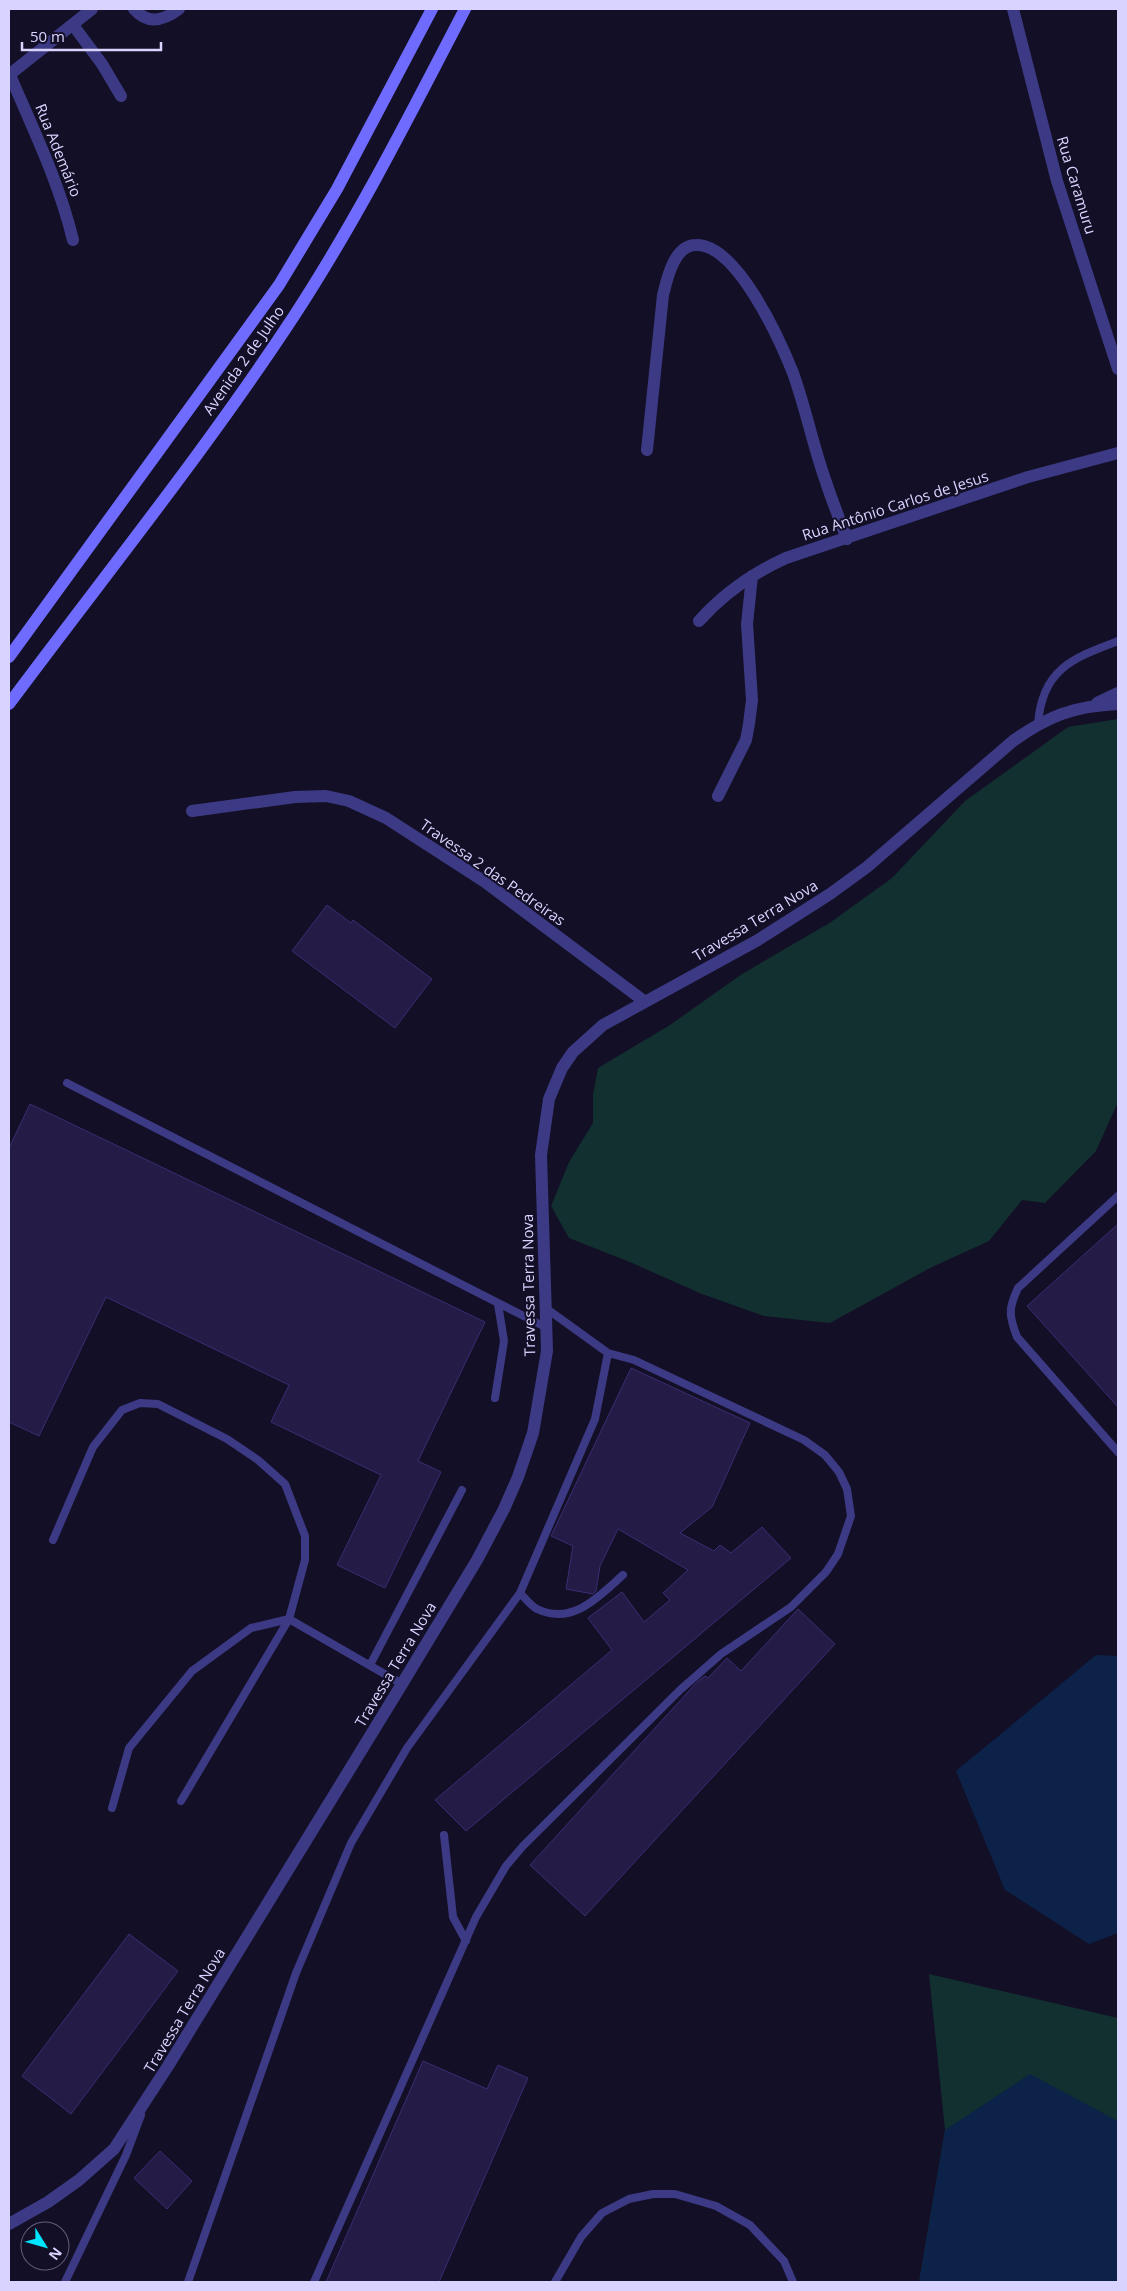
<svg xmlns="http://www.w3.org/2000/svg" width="1127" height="2291" font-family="'Open Sans',sans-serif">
	<rect width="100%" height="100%" fill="#130f26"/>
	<path fill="#12302f" d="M1118 719V1102L1096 1151 1045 1203 1022 1200 989 1241 930 1268 830 1323 764 1316 702 1294 632 1263 569 1238 551 1206 569 1162 593 1123V1095L598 1068 670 1025 742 974 831 922 892 878 965 801 1068 727Z
		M929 1974 1118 2018V2282H919L945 2130Z"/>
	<path fill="#0c2248" d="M1096 1655 1118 1656V1933L1089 1944 1005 1890 956 1771Z
		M1030 2074 1118 2121V2282H919L945 2130Z"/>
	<path fill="#241b47" stroke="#3b2d73" d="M327 905 351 923 353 920 432 979 395 1028 292 951Z
		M30 1104 485 1322 418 1461 441 1472 385 1588 337 1565 381 1475 271 1422 289 1385 106 1297 39 1436 9 1422V1148Z
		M1118 1224V1407L1027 1306Z
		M631 1368 750 1423 712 1507 680 1533 714 1551 720 1545 731 1553 762 1527 791 1558 466 1831 435 1800 612 1650 588 1618 622 1592 644 1622 670 1600 663 1593 688 1570 618 1529 600 1566 596 1591 593 1594 566 1589 573 1546 551 1536Z
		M798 1609 835 1644 585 1916 530 1865 698 1681 705 1676 708 1678 727 1658 741 1671Z
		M129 1934 178 1971 71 2114 22 2076Z
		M423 2061 487 2089 498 2065 528 2078 439 2282H326Z
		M160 2151 192 2181 167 2209 134 2178Z"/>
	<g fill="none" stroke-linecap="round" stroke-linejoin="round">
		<path stroke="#3d3a85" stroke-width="8" d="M1038 724C1042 669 1073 658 1118 641
			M67 1083 547 1328
			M1118 1196 1018 1288C1008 1309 1009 1316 1017 1337L1118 1452
			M495 1398 504 1341 498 1304
			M53 1540 93 1447 122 1410 140 1403 158 1404 227 1439 258 1460 285 1484 305 1536V1560L289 1619 181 1801
			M520 1593C525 1598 531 1606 537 1609 573 1626 599 1596 623 1575
			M370 1665 462 1490
			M112 1808 129 1748 192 1671 251 1628 289 1619 402 1684
			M444 1835 453 1917 466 1941
			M65 2282 126 2155 141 2115
			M188 2282 296 1973 351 1843 407 1748 520 1593 595 1419 608 1353
			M314 2282 476 1917 506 1866 523 1846 680 1690 721 1654 791 1607 826 1572 838 1554 851 1516 847 1489 839 1472 825 1455 804 1440 634 1360 608 1353 547 1309
			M555 2282 581 2237 602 2213 629 2199 653 2194H675L716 2206 750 2225 784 2261 793 2282"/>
		<path stroke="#3d3a85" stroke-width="12" d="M134 9C148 25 163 21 179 9
			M1013 9 1057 181 1118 369
			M73 25 102 64 121 96
			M9 75 92 9
			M10 75C33 129 59 182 73 240
			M647 450 663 295C667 279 674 245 696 245 737 244 780 340 793 373 806 409 813 446 826 482 832 501 840 520 847 539
			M699 621C724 593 753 573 786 558L1028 477 1118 453
			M1097 703 1118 693
			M718 796 746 740 749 724 752 700 747 624 752 576
			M192 811 295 797 326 796 349 801 386 818 485 882 644 1001
			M9 2224 48 2202 79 2180 114 2149 168 2066 402 1684 477 1560 504 1509 518 1477 533 1433 547 1351 541 1155 549 1099 562 1068 573 1052 603 1025 758 940 830 894 867 867 1013 741C1048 716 1074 706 1118 704"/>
		<path stroke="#6f6bff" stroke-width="12" d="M9 657 279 285 337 189 432 9
			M9 704C105 575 206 450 294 316 358 218 411 113 465 9"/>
	</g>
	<g text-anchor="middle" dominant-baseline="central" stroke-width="4" stroke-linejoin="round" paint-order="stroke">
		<g font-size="15" fill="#d9d4ff" stroke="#130f26">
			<text transform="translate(59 150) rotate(68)">Rua Ademário</text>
			<text transform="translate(1077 185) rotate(73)">Rua Caramuru</text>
			<text transform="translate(243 360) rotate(-55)">Avenida 2 de Julho</text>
			<text transform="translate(895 505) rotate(-18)">Rua Antônio Carlos de Jesus</text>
			<text transform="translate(493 872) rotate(35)">Travessa 2 das Pedreiras</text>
			<text transform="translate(755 920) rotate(-31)">Travessa Terra Nova</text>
			<text transform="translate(528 1285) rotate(-91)">Travessa Terra Nova</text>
			<text transform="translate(395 1664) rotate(-59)">Travessa Terra Nova</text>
			<text transform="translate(184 2010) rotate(-59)">Travessa Terra Nova</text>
		</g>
	</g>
	<rect width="1127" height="2291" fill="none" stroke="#d9d4ff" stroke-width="20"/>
	<g transform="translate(45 2246) rotate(127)"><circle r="24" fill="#130f26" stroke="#625e7d"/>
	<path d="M0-4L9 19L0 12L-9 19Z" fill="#00e5ff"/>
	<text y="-8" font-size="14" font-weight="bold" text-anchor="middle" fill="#d9d4ff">N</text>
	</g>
	<path d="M22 42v8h139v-8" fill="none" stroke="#d9d4ff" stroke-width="2.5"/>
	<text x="30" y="42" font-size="15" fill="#d9d4ff" stroke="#130f26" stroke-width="4" paint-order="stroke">50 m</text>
</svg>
